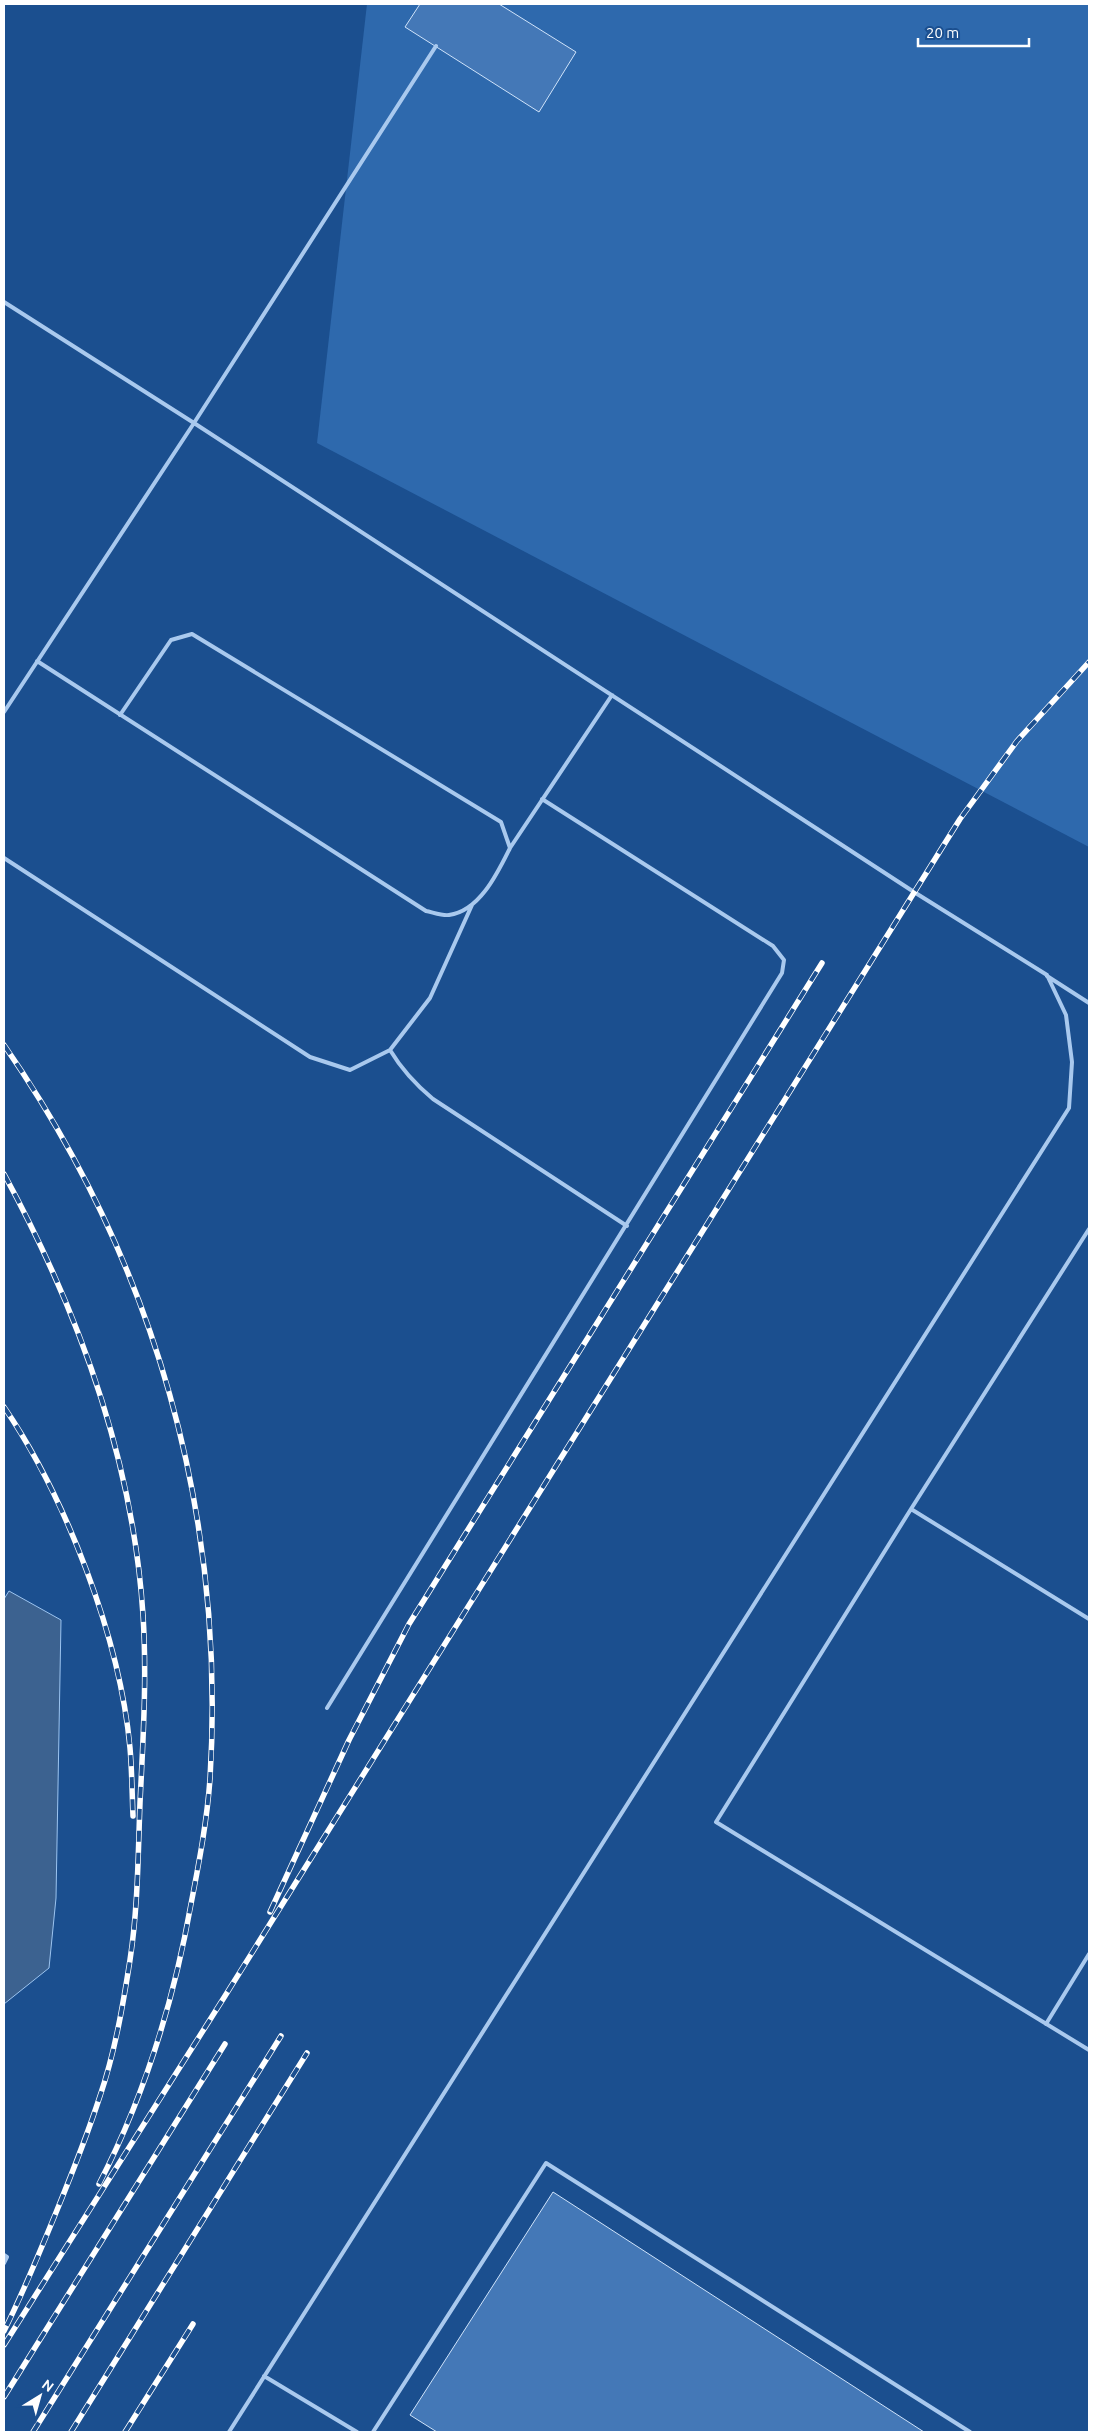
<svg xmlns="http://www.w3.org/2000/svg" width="1093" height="2436" font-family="Ubuntu,sans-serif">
	<rect width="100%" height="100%" fill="#1b4f8f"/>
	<path fill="#2e69ad" d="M367 4H1089V847L317 443Z"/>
	<path fill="#3c6290" stroke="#9cc4f0" d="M9 1591 61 1620 56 1898 49 1968 4 2004V1599Z"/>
	<path fill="#4478b7" stroke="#cfe3fa" d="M420 4H499L576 52 539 112 405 27Z
		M553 2192 924 2432H437L410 2415Z"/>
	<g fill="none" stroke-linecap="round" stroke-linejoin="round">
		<path stroke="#a9c9ee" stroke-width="4" d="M4 302 194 423 914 892 1047 975 1066 1015 1072 1062 1069 1108 229 2432
			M37 661 426 911C432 912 442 916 449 915 480 911 498 872 510 848L501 822 192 634 171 640 120 715
			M4 712 194 423 436 46
			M510 848 612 695
			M4 858 310 1057 350 1070 390 1050 430 998 472 905
			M1047 976 1089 1003
			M390 1050C402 1070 415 1084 433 1099L627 1226
			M1089 1229 911 1509 716 1822 1089 2050
			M911 1509 1089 1619
			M327 1708 782 973 784 960 773 946 542 799
			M1046 2024 1089 1954
			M4 2255 7 2257 4 2263
			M264 2376 357 2432
			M373 2432 546 2163 970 2432"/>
		<g stroke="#fff" stroke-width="5.5">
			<path id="rail" d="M4 1045C155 1263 226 1514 210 1779 207 1821 199 1863 191 1904 174 2000 144 2097 99 2184
				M4 1174C78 1310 133 1459 143 1615 147 1678 143 1740 140 1803 138 1855 138 1908 130 1960 123 2005 115 2052 100 2096 87 2136 71 2176 55 2215 39 2254 23 2293 4 2331
				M4 1407C66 1498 120 1638 130 1748 132 1771 132 1794 133 1816
				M270 1912 349 1740 409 1624 822 963
				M4 2345 225 1996 960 819 1017 741 1089 662
				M4 2397 225 2044
				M33 2432 281 2036
				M71 2432 307 2053
				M125 2432 193 2324"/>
		</g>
		<use href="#rail" stroke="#1b4f8f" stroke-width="4" stroke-dasharray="11" stroke-linecap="butt"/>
	</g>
	<rect width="1093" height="2436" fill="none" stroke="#ffffff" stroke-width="10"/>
	<g transform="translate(40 2396) rotate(37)" stroke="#1b4f8f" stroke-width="4" paint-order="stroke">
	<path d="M0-4L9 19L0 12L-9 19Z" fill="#ffffff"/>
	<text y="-8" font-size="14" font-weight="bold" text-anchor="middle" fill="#ffffff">N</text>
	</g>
	<path d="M918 38v8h111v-8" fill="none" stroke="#ffffff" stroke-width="2.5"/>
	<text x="926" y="38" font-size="15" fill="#ffffff" stroke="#1b4f8f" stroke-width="4" paint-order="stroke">20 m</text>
</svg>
